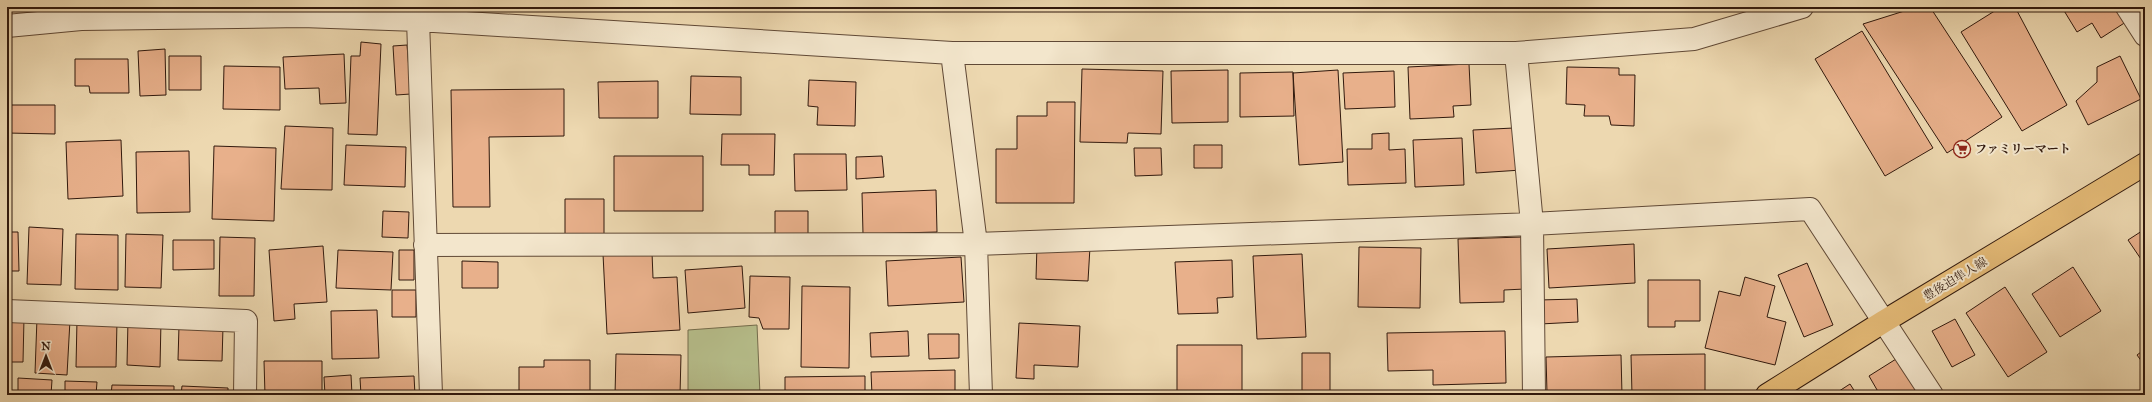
<svg xmlns="http://www.w3.org/2000/svg" width="2152" height="402" font-family="'IM FELL Great Primer','Noto Serif JP',serif">
	<rect width="100%" height="100%" fill="#edd8b0"/>
	<filter id="stains"><feTurbulence type="fractalNoise" baseFrequency=".005" numOctaves="4"/><feColorMatrix values="0 0 0 0 .2 0 0 0 0 .09 0 0 0 0 .02 0 0 0 .5 -.17"/></filter>
	<radialGradient id="worn" r=".72"><stop offset=".6" stop-color="#630" stop-opacity="0"/><stop offset="1" stop-color="#630" stop-opacity=".3"/></radialGradient>
	<path fill="#b7bf8c" stroke="#746c4c" d="M757 325 760 395H688V330Z"/>
	<path fill="#e8b08b" stroke="#31190d" d="M1917 7H1930L2002 117 1947 153 1863 24Z
		M2001 7H2015L2067 105 2022 131 1961 32Z
		M2067 7H2121L2129 20 2101 38 2092 23 2077 32 2063 9Z
		M1862 31 1933 148 1885 176 1815 59Z
		M361 42 381 44 377 135 348 134 351 56H360Z
		M407 45 411 94 396 95 393 46Z
		M165 49 166 95 140 96 138 51Z
		M344 54 346 103 320 104 319 88 285 89 283 57Z
		M169 56H201V90H169Z
		M2120 56 2141 99 2088 125 2076 101 2097 82V67Z
		M75 59H128L129 93H90L89 86H75Z
		M1469 64 1471 105 1453 106 1454 117 1410 119 1408 67Z
		M224 66 280 67V110L223 109Z
		M1567 67 1619 68V75H1635L1634 126 1611 125 1609 116H1584L1585 105 1566 104Z
		M1082 69 1163 71 1161 134 1128 133 1127 143 1080 142Z
		M1228 70V122L1172 123 1171 71Z
		M1338 70 1343 162 1299 165 1293 73Z
		M1394 71 1395 107 1345 109 1343 73Z
		M1293 72 1294 116 1240 117V73Z
		M691 76 741 77V115L690 114Z
		M809 80 856 82 855 126 817 125 818 107 808 106Z
		M658 81V118H599L598 82Z
		M564 89V136L489 137 490 207H453L451 90Z
		M1047 102H1075L1074 203H996V149H1017V116H1047Z
		M7 105H55V134L7 133Z
		M285 126 333 128 332 190 281 189Z
		M1534 127 1537 169 1476 173 1473 130Z
		M1389 133V150L1405 149 1406 183 1348 185 1347 149H1372V134Z
		M722 134H775L774 175H749V165H721Z
		M1462 138 1464 185 1415 187 1413 140Z
		M121 140 123 196 68 199 66 142Z
		M346 145 406 147 405 187 344 185Z
		M1194 145H1222V168H1194Z
		M214 146 276 148 274 221 212 219Z
		M1134 148H1161L1162 175 1135 176Z
		M189 151 190 212 137 213 136 152Z
		M794 154H846L847 190 795 191Z
		M614 156H703V211H614Z
		M882 156 884 177 856 179V157Z
		M936 190 937 232 863 234 862 193Z
		M565 199H604V234H565Z
		M383 211 409 212 408 238 382 237Z
		M775 211H808V237H775Z
		M29 227 63 229 61 285 27 284Z
		M2145 229V265L2128 240Z
		M7 232H18L19 271H7Z
		M76 234 118 235V290L75 289Z
		M126 234 163 235 161 288 125 287Z
		M220 237 255 238 254 296H219Z
		M1523 237 1525 289 1504 290V302L1460 303 1458 239Z
		M173 240H214V269L173 270Z
		M1634 244 1635 283 1549 288 1547 249Z
		M1037 245 1090 247 1088 281 1036 279Z
		M323 246 327 302 294 304 295 319 274 321 269 250Z
		M1359 247 1421 248 1420 308 1358 307Z
		M338 250 393 252 391 290 336 288Z
		M399 250H414V280H399Z
		M652 252 653 278 677 277 680 330 607 334 603 254Z
		M1302 254 1306 337 1257 339 1253 256Z
		M961 257 964 302 888 306 886 261Z
		M1232 260 1233 297 1217 298 1218 313 1178 314 1175 262Z
		M462 261 498 262V288H462Z
		M1807 263 1833 325 1804 337 1778 275Z
		M742 266 745 308 688 313 685 270Z
		M2073 267 2101 311 2060 337 2032 294Z
		M750 276 790 277 789 329H763L759 318 749 317Z
		M1745 277 1775 286 1767 317 1786 322 1775 365 1705 348 1719 291 1740 296Z
		M1648 280H1700V321H1675V327H1648Z
		M802 286 850 287 849 368 801 367Z
		M2005 287 2047 352 2008 377 1966 313Z
		M392 290H416V317H392Z
		M1577 299 1578 322 1540 324 1539 300Z
		M377 310 379 358 332 359 331 311Z
		M7 317 24 318 23 362H7Z
		M37 318 70 320 67 375 35 373Z
		M1955 319 1975 355 1952 367 1932 331Z
		M77 320 117 321 116 367H76Z
		M128 320 161 321 160 367 127 365Z
		M1019 323 1080 326 1078 367 1034 365V379L1016 378Z
		M179 326 223 327 222 361 178 360Z
		M908 331 909 356 871 357 870 333Z
		M1505 331 1506 383 1433 385V370L1388 371 1387 333Z
		M928 334H959V358L929 359Z
		M1177 345H1242V395H1177Z
		M1912 349 1937 395H1880L1869 376Z
		M2145 349V366L2137 355Z
		M1302 353H1330V395H1302Z
		M616 354 681 355 680 395H615Z
		M1705 354V395H1632L1631 355Z
		M1621 355 1622 395 1547 393 1546 357Z
		M544 360H590V395H519V367H544Z
		M264 361H322V395H265Z
		M955 370V395H872L871 372Z
		M351 375 352 395H325L324 377Z
		M414 376 415 395H361L360 378Z
		M865 376V395H785V377Z
		M18 378 52 380 51 395H18Z
		M65 381 97 382 96 395H65Z
		M1850 384 1857 395H1833Z
		M112 385 174 386V395H111Z
		M182 386 228 388V395H181Z"/>
	<g fill="none" stroke-linecap="round" stroke-linejoin="round">
		<g stroke="#604936" stroke-width="24">
			<path id="minor" d="M2127 7 2145 35
				M302 16 418 20 952 53H1516L1694 39 1802 7
				M418 20 431 395
				M7 26 81 19 302 16V7
				M952 53 976 244 981 395
				M1516 53 1532 224 1534 395
				M425 245 976 244 1532 224 1810 209 1932 395
				M7 311 246 321 245 395"/>
		</g>
		<g stroke="#31190d" stroke-width="24">
			<path id="major" d="M1767 395 1883 322 2145 164"/>
		</g>
		<use href="#minor" stroke="#f3e6cc" stroke-width="22"/>
		<use href="#major" stroke="#e6bc78" stroke-width="22"/>
	</g>
	<defs>
		<g id="supermarket-ring" transform="scale(0.9)"><circle r="9.5" fill="#f3e6cc" stroke="#8f2418" stroke-width="1.5"/><path d="M-6-5.5h2.5l.6 2H6L4.5 2H-2.5L-4.4-4H-6ZM-1.5 3.2a1.3 1.3 0 1 0 .1 0ZM3 3.2a1.3 1.3 0 1 0 .1 0Z" fill="#8f2418"/></g>
	</defs>
	<g fill-rule="evenodd">
		<use href="#supermarket-ring" x="1962" y="149"/>
	</g>
	<g text-anchor="middle" dominant-baseline="central" stroke-width="4" stroke-linejoin="round" paint-order="stroke">
		<g font-size="12" font-weight="bold" fill="#31190d" stroke="#f3e6cc" text-anchor="start">
			<text x="1975" y="149">ファミリーマート</text>
		</g>
		<g font-size="12" fill="#31190d" stroke="#f3e6cc">
			<text transform="translate(1955 279) rotate(-31)">豊後迫隼人線</text>
		</g>
	</g>
	<rect width="2152" height="402" fill="none" stroke="#edd8b0" stroke-width="24"/>
	<rect x="8" y="8" width="2136" height="386" fill="none" stroke="#31190d" stroke-width="2"/>
	<rect x="12" y="12" width="2128" height="378" fill="none" stroke="#31190d"/>
	<g transform="translate(46 356)" stroke="#f3e6cc" stroke-width="3" paint-order="stroke">
	<path d="M0-3L7 15L0 10L-7 15Z" fill="#31190d"/>
	<text y="-6" font-size="11" font-weight="bold" text-anchor="middle" fill="#31190d">N</text>
	</g>
	<rect width="100%" height="100%" filter="url(#stains)"/>
	<rect width="100%" height="100%" fill="url(#worn)"/>
</svg>
